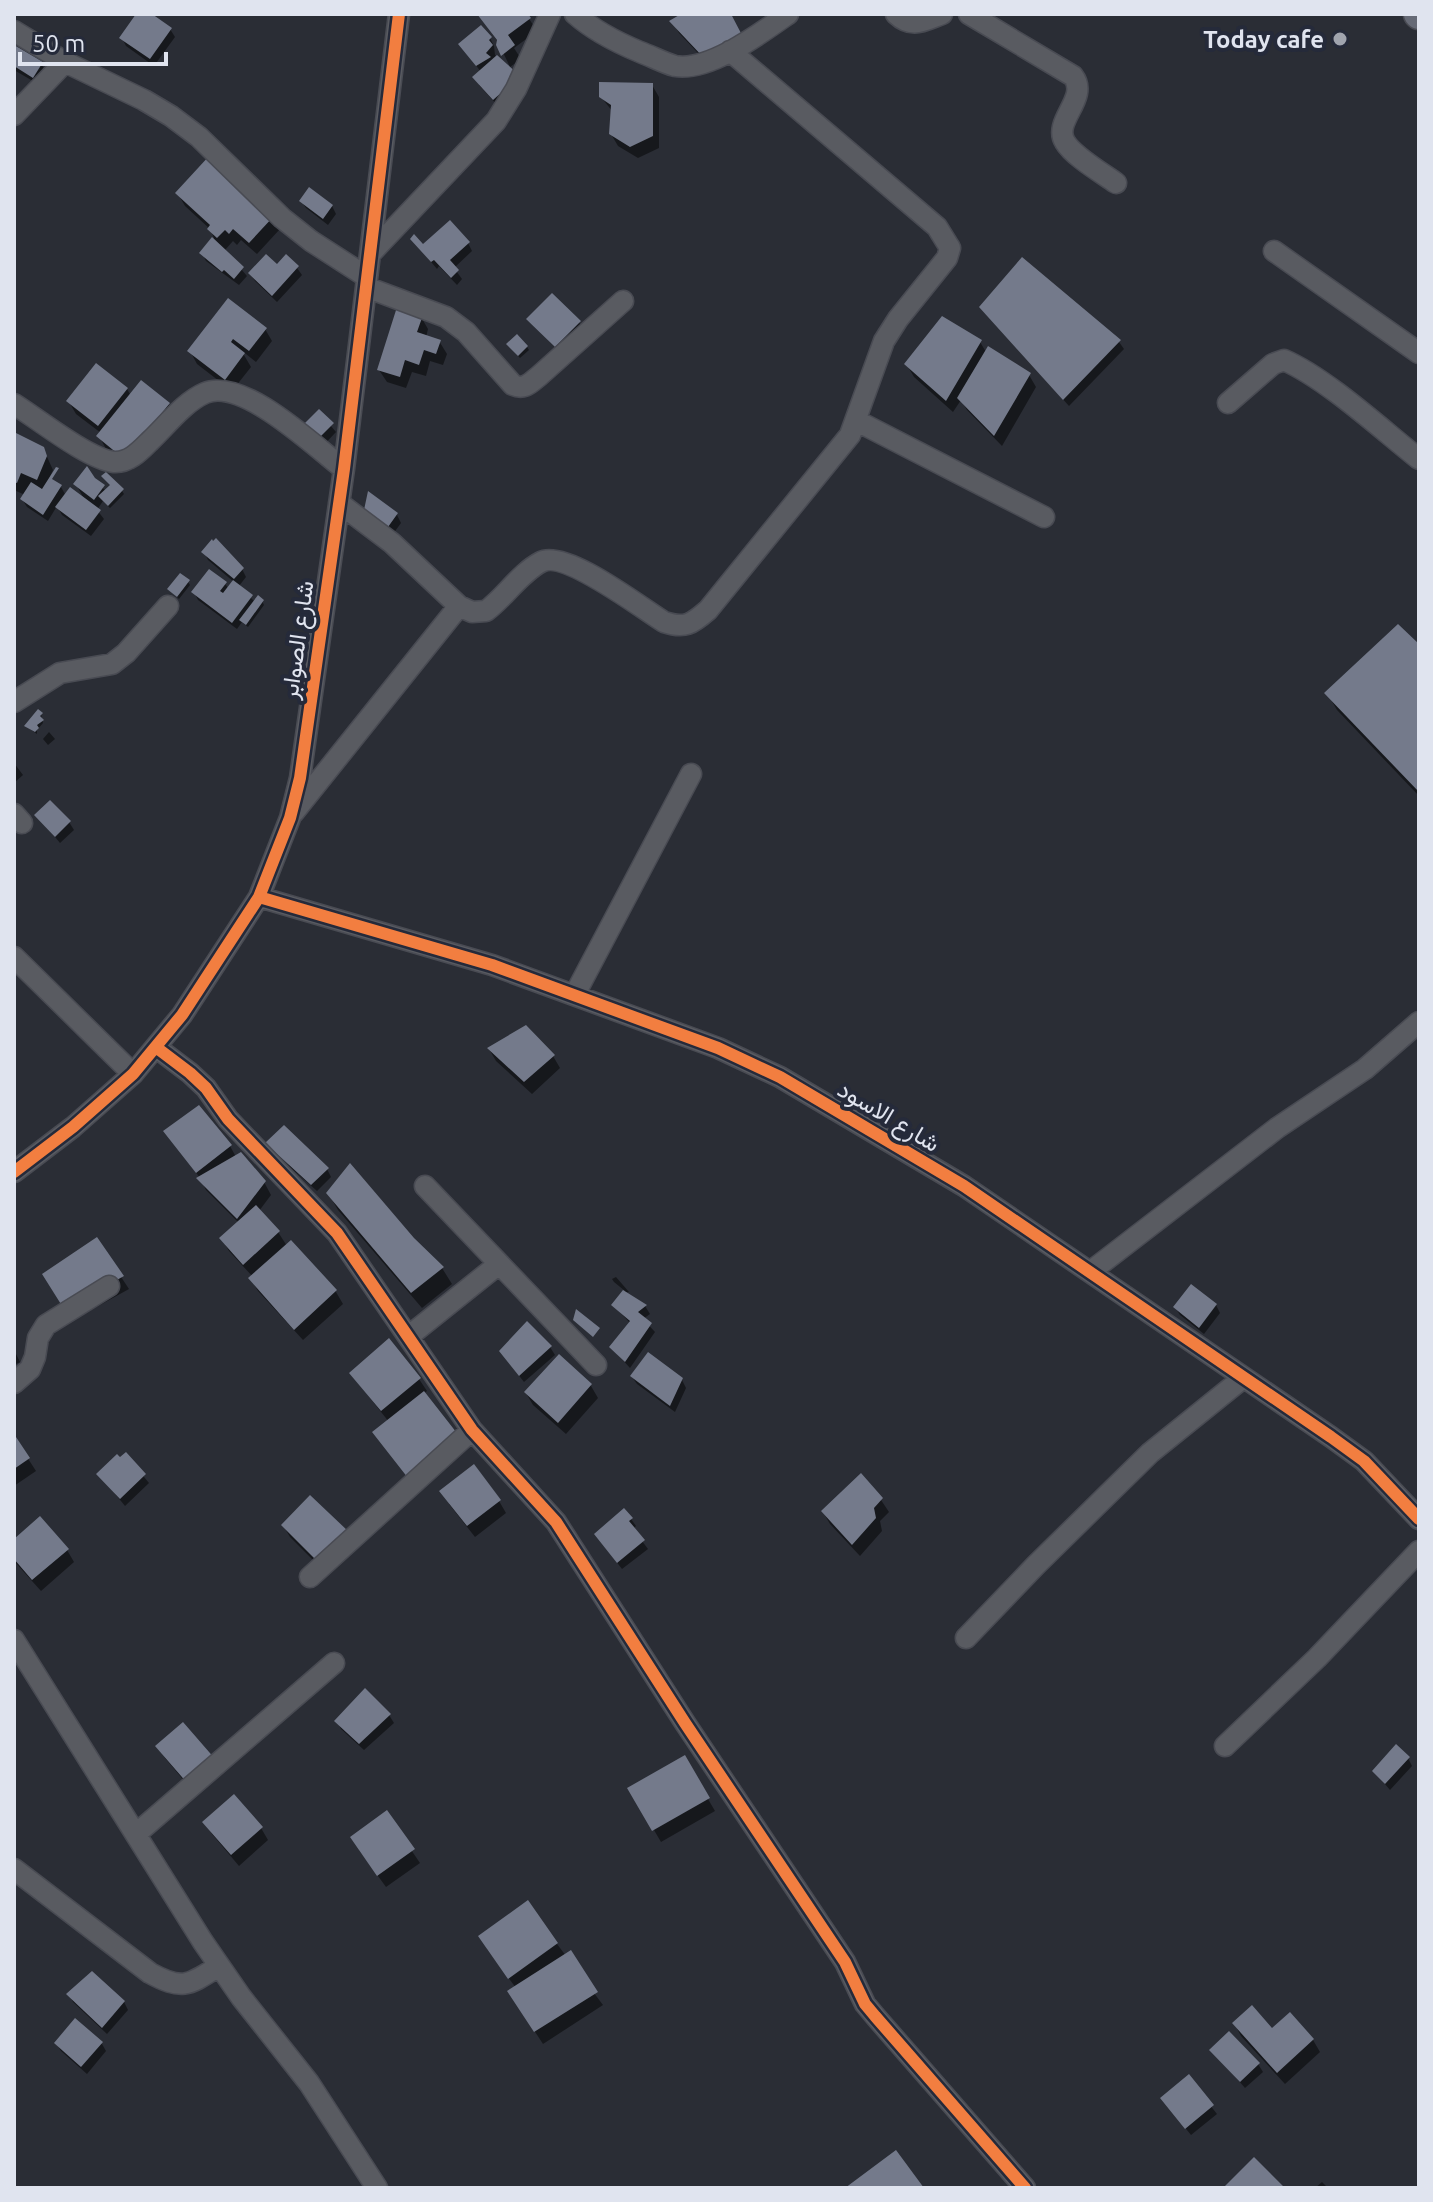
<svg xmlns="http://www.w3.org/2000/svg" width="1433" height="2202" font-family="Ubuntu,Vazirmatn,sans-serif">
<rect width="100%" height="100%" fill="#2a2d35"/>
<path fill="#0007" d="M138,14H148L170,29L175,37L154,66L126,46L122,38Z
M479,14H526L537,31L514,48L521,59L510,67L498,42Z
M685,14H730L713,69L679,33L672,21Z
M490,38L494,46L495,55L518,77L498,106L479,85L481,72L460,44Z
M14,47L41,64L46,71L38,84L14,70Z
M652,85L659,97V148L638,158L618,146L611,134L613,112L601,97Z
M178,194L273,217L280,229L257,254L241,240L237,245L233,241L225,250L247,276L239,285L206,261L202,253L214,238L210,229L185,206Z
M301,201L332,206L336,214L328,225L306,208Z
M412,239L423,247L468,243L472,251L454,268L462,279L457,285L439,266L437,269Z
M1023,260L1119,342L1124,349L1069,406L981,308Z
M277,266L297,268L302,275L277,302L255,281L250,274Z
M421,317L428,329L426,337L439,341L447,354L443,365L430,361L426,376L412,372L406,388L387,382L379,370Z
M529,319L579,322L583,330L560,353Z
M265,329L272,341L256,362L241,350L251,367L232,391L197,364L190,351Z
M980,342L986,352L1029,375L1036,387L1002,446L967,410L961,400L953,412L914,377L907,365Z
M510,347H527L529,350L520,358Z
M127,389L131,396L168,404L175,417L132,470L106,449L99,436L101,433L76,414L69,402Z
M319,412L336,432L320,449Z
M14,434L43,448L53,470L49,479L61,487L66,496L85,501L76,484L93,479L106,491L111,486L106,474L122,491L124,494L110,508L103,501L97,510L104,519L91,536L62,515L57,506L48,521L27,507L22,499L25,495L14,490Z
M397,515L401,523L393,534L371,518Z
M213,541L242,569L246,577L239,586L255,602L262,601L264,605L248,627L242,622L237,629L198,600L194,592L225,584L229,589L234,582L208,560L204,552Z
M188,582L190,585L179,599L169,589Z
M1419,646V796L1337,710L1327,693Z
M41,714L43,723L37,730V734L26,726Z
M49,732L55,739L48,745L43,739Z
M14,763L23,775L14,783Z
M37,815L69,822L74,830L60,843Z
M489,1049L553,1056L560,1068L532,1094L496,1061Z
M165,1131L230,1146L236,1157L264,1182L271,1195L259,1211L278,1232L287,1246L291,1242L336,1292L343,1304L303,1340L258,1291L251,1279L253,1277L229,1251L222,1239L239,1223L206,1190L200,1178Z
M267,1143L327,1169L331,1177L317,1191L272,1151Z
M328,1193L413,1240L442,1268L452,1284L422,1308L338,1210Z
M96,1239L129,1289L73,1320L51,1287Z
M616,1277L629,1292L624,1293L645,1306L650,1314L643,1319L655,1332L630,1368L611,1347L631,1324L613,1305L625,1291L614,1282L612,1279Z
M1216,1305L1220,1313L1204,1334L1180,1315L1175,1307Z
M550,1347L555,1355L524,1382L506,1359Z
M14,1350L20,1362L14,1365Z
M559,1357L591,1386L598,1398L566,1434L533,1405L526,1393Z
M351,1374L419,1379L427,1391L423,1394L465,1450L417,1489L375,1433L389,1422Z
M632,1377L682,1380L686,1388L675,1412L637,1384Z
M14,1437L36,1471L14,1486Z
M126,1455L149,1483L125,1506L99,1474Z
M881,1500L889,1512L880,1521L882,1531L860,1556L830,1524L823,1512Z
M499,1501L506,1513L475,1537L449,1504Z
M631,1519L636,1526L633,1529L648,1549L622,1569L601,1542Z
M283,1525L354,1546L327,1574L290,1537Z
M14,1542L67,1550L74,1562L41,1591L14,1561Z
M389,1715L394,1723L364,1750L341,1729L337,1721Z
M157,1746L214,1761L221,1774L196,1795L165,1758Z
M684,1758L715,1811L661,1842L630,1789Z
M1408,1758L1412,1766L1390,1790L1374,1771Z
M386,1813L420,1863L386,1887L359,1850Z
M205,1822L261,1828L268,1840L239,1866L212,1834Z
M557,1944L603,2005L543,2044L517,2004L516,1988L487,1949Z
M69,1994L124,2002L128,2010L107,2034L73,2002Z
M1234,2023L1313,2040L1320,2052L1285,2084L1241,2036Z
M56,2043L102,2044L106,2051L87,2074L61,2051Z
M1212,2050L1258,2064L1263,2072L1245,2088Z
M1188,2077L1217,2114L1191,2135L1162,2099Z
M1322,2182L1328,2188H1315Z"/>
<path fill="#747a8b" d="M136,14H152L172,28L150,59L119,38Z
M477,14H528L531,18L508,35L515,45L501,56L496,45L497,40Z
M681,14H731L743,37L704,58L669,21Z
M481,25L492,37L489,40L493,45L486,53L491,57L476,66L458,44Z
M14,45L43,62L33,78L14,66Z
M497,55L520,76L493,100L472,77Z
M599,82L653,83V136L630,147L609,134L611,105L599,97Z
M210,155L274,216L249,243L233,229L229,234L225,230L217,238L207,229L210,225L175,193Z
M309,187L333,205L323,219L299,201Z
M450,220L470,242L450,260L459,270L451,278L434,260L431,262L410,239L414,234L423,244Z
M212,237L244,267L234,279L224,270L222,272L199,253Z
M266,254L277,264L286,254L299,266L272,296L248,273Z
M1022,257L1121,340L1063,400L979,307Z
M552,293L581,321L555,347L526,319Z
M228,298L267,328L249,351L233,339L231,342L245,353L225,380L187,351Z
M397,307L423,315L417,332L441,340L436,354L424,350L419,365L405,360L400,377L377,370Z
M942,316L982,340L946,401L904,364Z
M517,334L528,346L518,356L506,344Z
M988,346L1031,373L994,436L957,398Z
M96,363L128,388L98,426L66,401Z
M141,380L170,403L124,459L96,436Z
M319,409L334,423L315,442L300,428Z
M14,432L44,447L47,456L37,480L21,473L17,483L14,482Z
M87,466L95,478L105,485L94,500L73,484Z
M56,467L59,468L52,479L62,485L43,515L20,499L31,482L42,489Z
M106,472L124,489L108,506L98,496L110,485L101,476Z
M70,487L101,510L86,530L55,507Z
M368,491L398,513L388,527L364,510Z
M216,538L244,568L234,579L201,552L212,539L213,541Z
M209,569L227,582L220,591L223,593L233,580L253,595L232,623L191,592Z
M180,573L190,580L177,597L167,589Z
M258,595L264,600L246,625L239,620Z
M1398,624L1419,644V792L1324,693Z
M38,709L43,713L40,716L44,720L37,725L39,728L35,732L24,726Z
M50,800L71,821L55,837L34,815Z
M526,1025L555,1055L524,1082L487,1048Z
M199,1105L232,1145L196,1173L163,1131Z
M284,1125L329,1168L311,1185L265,1143Z
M241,1152L266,1181L237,1219L196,1178Z
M350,1163L414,1238L444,1267L411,1293L326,1193Z
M256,1205L280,1231L243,1265L219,1238Z
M97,1237L124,1276L64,1309L42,1274Z
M291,1240L337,1290L294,1330L248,1278Z
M1191,1284L1217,1304L1199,1328L1173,1307Z
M623,1290L647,1305L638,1312L652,1323L625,1362L609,1347L630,1321L611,1305Z
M576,1309L600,1328L593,1337L573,1320Z
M527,1321L552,1346L519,1376L499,1351Z
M389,1338L421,1378L381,1411L349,1373Z
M648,1352L683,1378L670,1406L630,1376Z
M559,1354L592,1384L558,1423L524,1392Z
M424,1391L460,1437L408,1478L372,1432Z
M14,1434L30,1458L14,1469Z
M126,1452L146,1474L120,1499L96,1474L117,1454L120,1457Z
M474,1464L501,1500L467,1526L439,1491Z
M861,1473L883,1498L874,1508L876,1518L852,1545L821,1511Z
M310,1495L349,1532L319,1563L281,1525Z
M624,1508L633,1518L629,1521L645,1540L617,1563L594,1534Z
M40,1516L69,1549L32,1580L14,1559V1539Z
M365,1688L391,1714L359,1744L334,1721Z
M183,1722L216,1760L188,1784L155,1746Z
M1396,1744L1410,1757L1385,1784L1372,1771Z
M685,1755L710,1798L652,1831L627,1788Z
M234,1794L263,1827L231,1855L202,1822Z
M387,1810L415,1849L377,1876L350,1837Z
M528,1900L558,1943L508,1979L478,1936Z
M571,1950L598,1992L534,2032L507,1991Z
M92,1971L125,2001L102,2028L66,1994Z
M1252,2005L1272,2028L1290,2012L1314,2039L1277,2073L1232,2023Z
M75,2018L103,2042L81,2067L54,2043Z
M1229,2031L1260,2063L1240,2082L1209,2050Z
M1189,2074L1214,2105L1185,2129L1160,2098Z
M896,2150L924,2188H845Z
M1254,2157L1285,2188H1227L1225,2186Z"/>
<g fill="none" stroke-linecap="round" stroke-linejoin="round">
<defs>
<path id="minor" d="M575,14C594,31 616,42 640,52C651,56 664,63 675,66C709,72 761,33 788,14
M896,14C912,29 923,21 942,14
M969,14L1073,76C1090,98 1052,121 1065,142C1073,156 1102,173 1116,183
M14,31L65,62L144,100L171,116L199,137L282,218L311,241L367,277
M14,115L65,62
M1274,251L1419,353
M371,253L496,121L516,89L550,14
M366,287L446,317L466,332L513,385C525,390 530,383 539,376L623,301
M1228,403L1273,364L1284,360C1327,379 1381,429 1419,459
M14,404C38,419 88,459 114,462C129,463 140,451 150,441C166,426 184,402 205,393C243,377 314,446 344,469
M857,421L1044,517
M339,503L392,543L459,606L472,612L486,611C505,597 520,573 541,562C565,549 641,608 664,622C685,629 692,624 708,610L850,435L884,341L898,319L947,258L950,248L937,227L730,51
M14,702L60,673L112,664L126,653L168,606
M294,812L459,606
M14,814L22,823
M259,897L492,965L718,1048L780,1077L964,1186L1331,1437L1364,1461L1419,1519
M14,957L133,1074
M575,994L691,774
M157,1048L190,1073L206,1088L228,1119L337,1233L472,1430L556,1522L685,1723L845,1962L865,2004L875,2016L1025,2188
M14,1172L73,1127L133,1074L182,1015L259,897L290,818L300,778L344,469L399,14
M425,1186L596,1365
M1090,1272L1277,1128L1365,1069L1419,1022
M409,1336L499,1264
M14,1383L30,1369L35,1357L38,1338L46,1325L109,1286
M310,1577L472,1430
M966,1638L1036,1565L1150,1453L1243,1378
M14,1640L203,1942L241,1997L309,2083L377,2188
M1225,1746L1317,1658L1419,1551
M136,1834L334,1663
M14,1869L150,1973C183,1991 189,1985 219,1966"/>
<path id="highway" d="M1418,14L1419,15"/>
</defs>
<use href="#minor" stroke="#494b53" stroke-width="23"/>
<use href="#highway" stroke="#494b53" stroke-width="31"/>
<use href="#minor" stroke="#595b61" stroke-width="20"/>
<use href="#highway" stroke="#666a76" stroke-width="28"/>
<defs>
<path id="cycleway" d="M259,897L492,965L718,1048L780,1077L964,1186L1331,1437L1364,1461L1419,1519
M157,1048L190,1073L206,1088L228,1119L337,1233L472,1430L556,1522L685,1723L845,1962L865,2004L875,2016L1025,2188
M14,1172L73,1127L133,1074L182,1015L259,897L290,818L300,778L344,469L399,14"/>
</defs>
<use href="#cycleway" stroke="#252a3a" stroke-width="17"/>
<use href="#cycleway" stroke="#f27e40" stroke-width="12"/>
</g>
<circle fill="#a0a4ae" stroke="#252a3a" stroke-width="3" cx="1340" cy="39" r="8"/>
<g text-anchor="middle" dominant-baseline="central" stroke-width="8" stroke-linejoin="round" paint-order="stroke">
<g font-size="24" font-weight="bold" fill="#e0e4ef" stroke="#252a3a" text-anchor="end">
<text x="1324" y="39">Today cafe</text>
</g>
<g font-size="24" fill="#e0e4ef" stroke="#252a3a">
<text transform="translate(297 640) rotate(-82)">شارع الصوابر</text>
<text transform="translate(889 1116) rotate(31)">شارع الاسود</text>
</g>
</g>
<rect width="1433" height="2202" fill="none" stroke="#e0e4ef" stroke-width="32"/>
<path d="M20 52v12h146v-12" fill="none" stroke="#e0e4ef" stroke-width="4"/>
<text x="32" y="52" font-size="24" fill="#e0e4ef" stroke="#252a3a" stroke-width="6" paint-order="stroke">50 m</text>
</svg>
